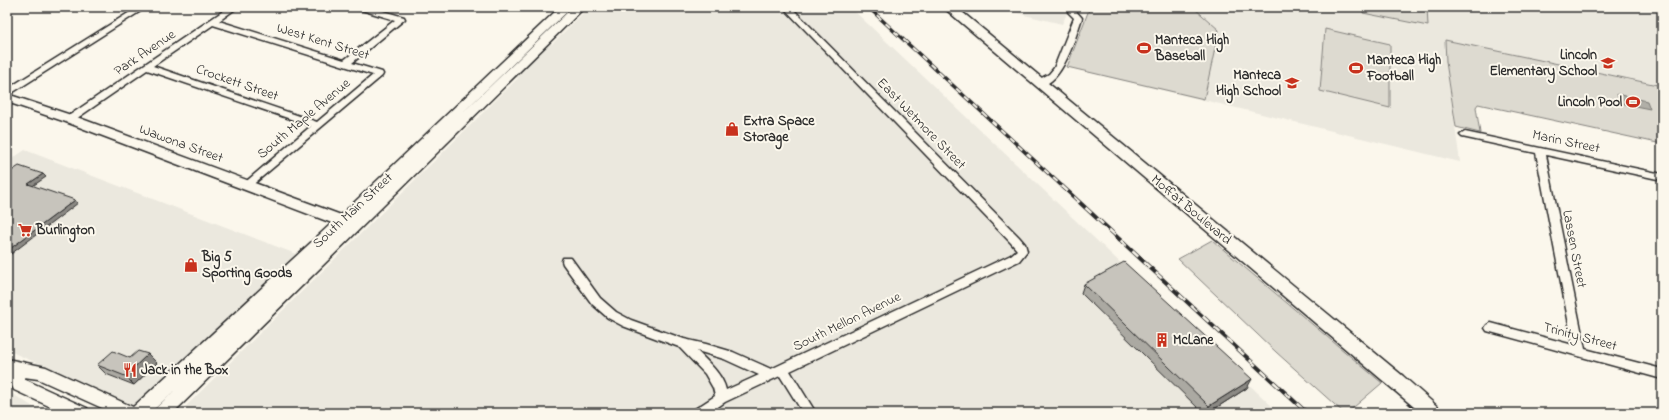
<svg xmlns="http://www.w3.org/2000/svg" width="1669" height="420" font-family="'Indie Flower',sans-serif">
<rect width="100%" height="100%" fill="#fbf7ec"/>
<filter id="ink" filterUnits="userSpaceOnUse"><feTurbulence type="fractalNoise" baseFrequency=".025" numOctaves="2"/><feDisplacementMap in="SourceGraphic" scale="8" xChannelSelector="R" yChannelSelector="G"/><feConvolveMatrix kernelMatrix="1 2 1 2 8 2 1 2 1" color-interpolation-filters="sRGB"/></filter>
<g filter="url(#ink)">
<path fill="#ebe8de" d="M589,7H850L1279,413H179L518,78L514,77L549,43L552,44Z
M996,7H1070L1062,24L1008,11L1009,10Z
M1090,7H1661L1662,86L1445,40L1446,62L1460,162L1067,67Z
M25,150L296,254L135,406L7,350V162Z
M7,391L11,393L43,413H7Z"/>
<path fill="#dddad0" stroke="#84827e" d="M1090,7H1186L1194,8L1219,30L1204,99L1067,67Z
M1364,7H1427L1428,26L1363,13Z
M1325,29L1390,44V108L1320,91Z
M1445,40L1662,86V144L1478,104L1476,107L1480,133L1456,127L1446,62Z
M1212,240L1382,383L1347,413H1344L1276,352L1178,259Z"/>
<path fill="#b1afa7" stroke="#7b7a75" d="M1617,94L1647,101L1650,109L1620,103Z"/>
<g fill="none" stroke-linecap="round" stroke-linejoin="round">
<defs>
<path id="street" d="M138,7H147L7,96V89Z
M229,7H238L219,21L344,60L395,20L358,9L357,7H369L404,17L405,19L352,63L382,72L383,74L382,76L250,187H244L242,185L311,126L147,70L73,121H67L65,119L67,117ZM213,25L373,75L317,122L153,66Z
M783,7H791L1019,237L1025,244L1027,251L1019,261L790,371L816,413H803L780,376L725,402L709,413H693L695,409L715,396L713,388L705,374L679,347L623,326L608,318L592,304L563,264L562,261L563,258H571L600,298L616,312L631,320L684,339L706,344L733,352L771,369L1011,255L1017,250L1011,243ZM697,351L724,359L759,375L726,390C723,375 708,362 697,351Z
M1069,10H1075L1082,18C1076,35 1061,91 1036,85L1035,83L1036,81L1049,74L1054,68L1074,18L1068,12Z
M1465,132L1662,174V180L1546,155L1585,349L1662,369V379L1487,331L1485,328L1487,325L1491,323L1573,345L1536,153L1462,137L1460,135Z"/>
<path id="secondary" d="M560,7H572L457,118L573,7H585L173,413H154L156,408L175,390L150,413H113L38,379L24,377L26,380L87,408L89,413H64L14,390L7,375V359L46,367L133,407L332,223L66,122L7,102V94L74,116L341,215Z
M943,7H956L1403,376L1439,408L1441,413H1421Z"/>
</defs>
<use href="#street" stroke="#2b2b2b" stroke-width="3"/>
<use href="#secondary" stroke="#2b2b2b" stroke-width="3"/>
<use href="#street" fill="#fbf7ec" fill-rule="evenodd"/>
<use href="#secondary" fill="#fbf7ec" fill-rule="evenodd"/>
<defs>
<path id="rail-far1" d="M868,7L1063,187"/>
<path id="rail" d="M1062,186L1307,413"/>
</defs>
<use href="#rail-far1" stroke="#2b2b2b" stroke-width="3.5"/>
<use href="#rail" stroke="#2b2b2b" stroke-width="4"/>
<use href="#rail-far1" stroke="#fbf7ec" stroke-width="2" stroke-dasharray="6" stroke-linecap="butt"/>
<use href="#rail" stroke="#fbf7ec" stroke-width="2.5" stroke-dasharray="8" stroke-linecap="butt"/>
</g>
<path fill="#aba9a2" stroke="#2b2b2b" d="M1084,284L1247,388L1208,413H1203L1081,293Z
M130,358L157,363L134,385L106,374L97,365Z"/>
<path fill="#8b8984" stroke="#2b2b2b" d="M43,174L46,177L31,187L28,184Z
M75,200L78,203L7,257V251Z
M148,354L157,363L134,385L125,376Z
M1252,379L1247,388L1208,413H1206L1209,406Z"/>
<path fill="#c7c4bc" stroke="#2b2b2b" d="M19,166L43,174L28,184L75,200L7,251V174Z
M1124,262L1252,379L1209,406L1084,284Z
M113,351L130,358L138,351L148,354L125,376L97,365Z"/>
</g>
<defs>
<symbol id="stadium-bare" viewBox="-9 -9 18 18"><path d="M0-5a6.5 5 0 1 0 0 10a6.5 5 0 1 0 0-10ZM-3.5-1.8h7v3.6h-7Z" fill="#c8321e" stroke="#fbf7ec" stroke-width="2.5" paint-order="stroke"/></symbol>
<symbol id="school-bare" viewBox="-9 -9 18 18"><path d="M0-5L7-2L0 1L-7-2ZM-4 1L0 2.5L4 1V4Q0 6-4 4Z" fill="#c8321e" stroke="#fbf7ec" stroke-width="2.5" paint-order="stroke"/></symbol>
<symbol id="shop-bare" viewBox="-9 -9 18 18"><path d="M-5-2.5h2.3a2.7 3.5 0 0 1 5.4 0H5L5.5 6h-11ZM-1.5-2.5h3a1.5 2.3 0 0 0-3 0Z" fill="#c8321e" stroke="#fbf7ec" stroke-width="2.5" paint-order="stroke"/></symbol>
<symbol id="supermarket-bare" viewBox="-9 -9 18 18"><path d="M-6-5.5h2.5l.6 2H6L4.5 2H-2.5L-4.4-4H-6ZM-1.5 3.2a1.3 1.3 0 1 0 .1 0ZM3 3.2a1.3 1.3 0 1 0 .1 0Z" fill="#c8321e" stroke="#fbf7ec" stroke-width="2.5" paint-order="stroke"/></symbol>
<symbol id="building-bare" viewBox="-9 -9 18 18"><path d="M-4-6H4V6H1V3H-1V6H-4ZM-2.5-4.3h1.7v1.8h-1.7ZM.8-4.3h1.7v1.8H.8ZM-2.5-1h1.7V.8h-1.7ZM.8-1h1.7V.8H.8Z" fill="#c8321e" stroke="#fbf7ec" stroke-width="2.5" paint-order="stroke"/></symbol>
<symbol id="restaurant-bare" viewBox="-9 -9 18 18"><path d="M-5-6h1v4h1v-4h1v4h1v-4h1v5L-1.5 .5V6h-2V.5L-5-1ZM5-6V6H3V1.5H1.5Q1.5-4 5-6Z" fill="#c8321e" stroke="#fbf7ec" stroke-width="2.5" paint-order="stroke"/></symbol>
</defs>
<g fill-rule="evenodd">
<use href="#stadium-bare" x="1134" y="38" width="20" height="20"/>
<use href="#school-bare" x="1598" y="53" width="20" height="20"/>
<use href="#stadium-bare" x="1346" y="58" width="20" height="20"/>
<use href="#school-bare" x="1282" y="73" width="20" height="20"/>
<use href="#stadium-bare" x="1623" y="92" width="20" height="20"/>
<use href="#shop-bare" x="722" y="119" width="20" height="20"/>
<use href="#supermarket-bare" x="15" y="220" width="20" height="20"/>
<use href="#shop-bare" x="181" y="255" width="20" height="20"/>
<use href="#building-bare" x="1152" y="330" width="20" height="20"/>
<use href="#restaurant-bare" x="120" y="360" width="20" height="20"/>
</g>
<g text-anchor="middle" dominant-baseline="central" stroke-width="4" stroke-linejoin="round" paint-order="stroke">
<g font-size="14" font-weight="bold" fill="#2b2b2b" stroke="#fbf7ec" text-anchor="start">
<text x="1155" y="40">Manteca High<tspan x="1155" dy="16">Baseball</tspan></text>
<text x="1597" y="55" text-anchor="end">Lincoln<tspan x="1597" dy="16">Elementary School</tspan></text>
<text x="1367" y="60">Manteca High<tspan x="1367" dy="16">Football</tspan></text>
<text x="1281" y="75" text-anchor="end">Manteca<tspan x="1281" dy="16">High School</tspan></text>
<text x="1622" y="102" text-anchor="end">Lincoln Pool</text>
<text x="743" y="121">Extra Space<tspan x="743" dy="16">Storage</tspan></text>
<text x="36" y="230">Burlington</text>
<text x="202" y="257">Big 5<tspan x="202" dy="16">Sporting Goods</tspan></text>
<text x="1173" y="340">McLane</text>
<text x="141" y="370">Jack in the Box</text>
</g>
<g font-size="14" fill="#2b2b2b" stroke="#fbf7ec">
<text transform="translate(323 42) rotate(17)">West Kent Street</text>
<text transform="translate(145 53) rotate(-34)">Park Avenue</text>
<text transform="translate(237 83) rotate(19)">Crockett Street</text>
<text transform="translate(304 119) rotate(-40)">South Maple Avenue</text>
<text transform="translate(921 124) rotate(46)">East Wetmore Street</text>
<text transform="translate(1566 142) rotate(12)">Marin Street</text>
<text transform="translate(181 144) rotate(20)">Wawona Street</text>
<text transform="translate(1191 210) rotate(40)">Moffat Boulevard</text>
<text transform="translate(353 211) rotate(-43)">South Main Street</text>
<text transform="translate(1574 249) rotate(79)">Lassen Street</text>
<text transform="translate(847 322) rotate(-26)">South Mellon Avenue</text>
<text transform="translate(1580 337) rotate(15)">Trinity Street</text>
</g>
</g>
<rect width="1669" height="420" fill="none" stroke="#fbf7ec" stroke-width="24"/>
<rect x="12" y="12" width="1645" height="396" fill="none" stroke="#2b2b2b" stroke-width="1.5" filter="url(#ink)"/>
</svg>
